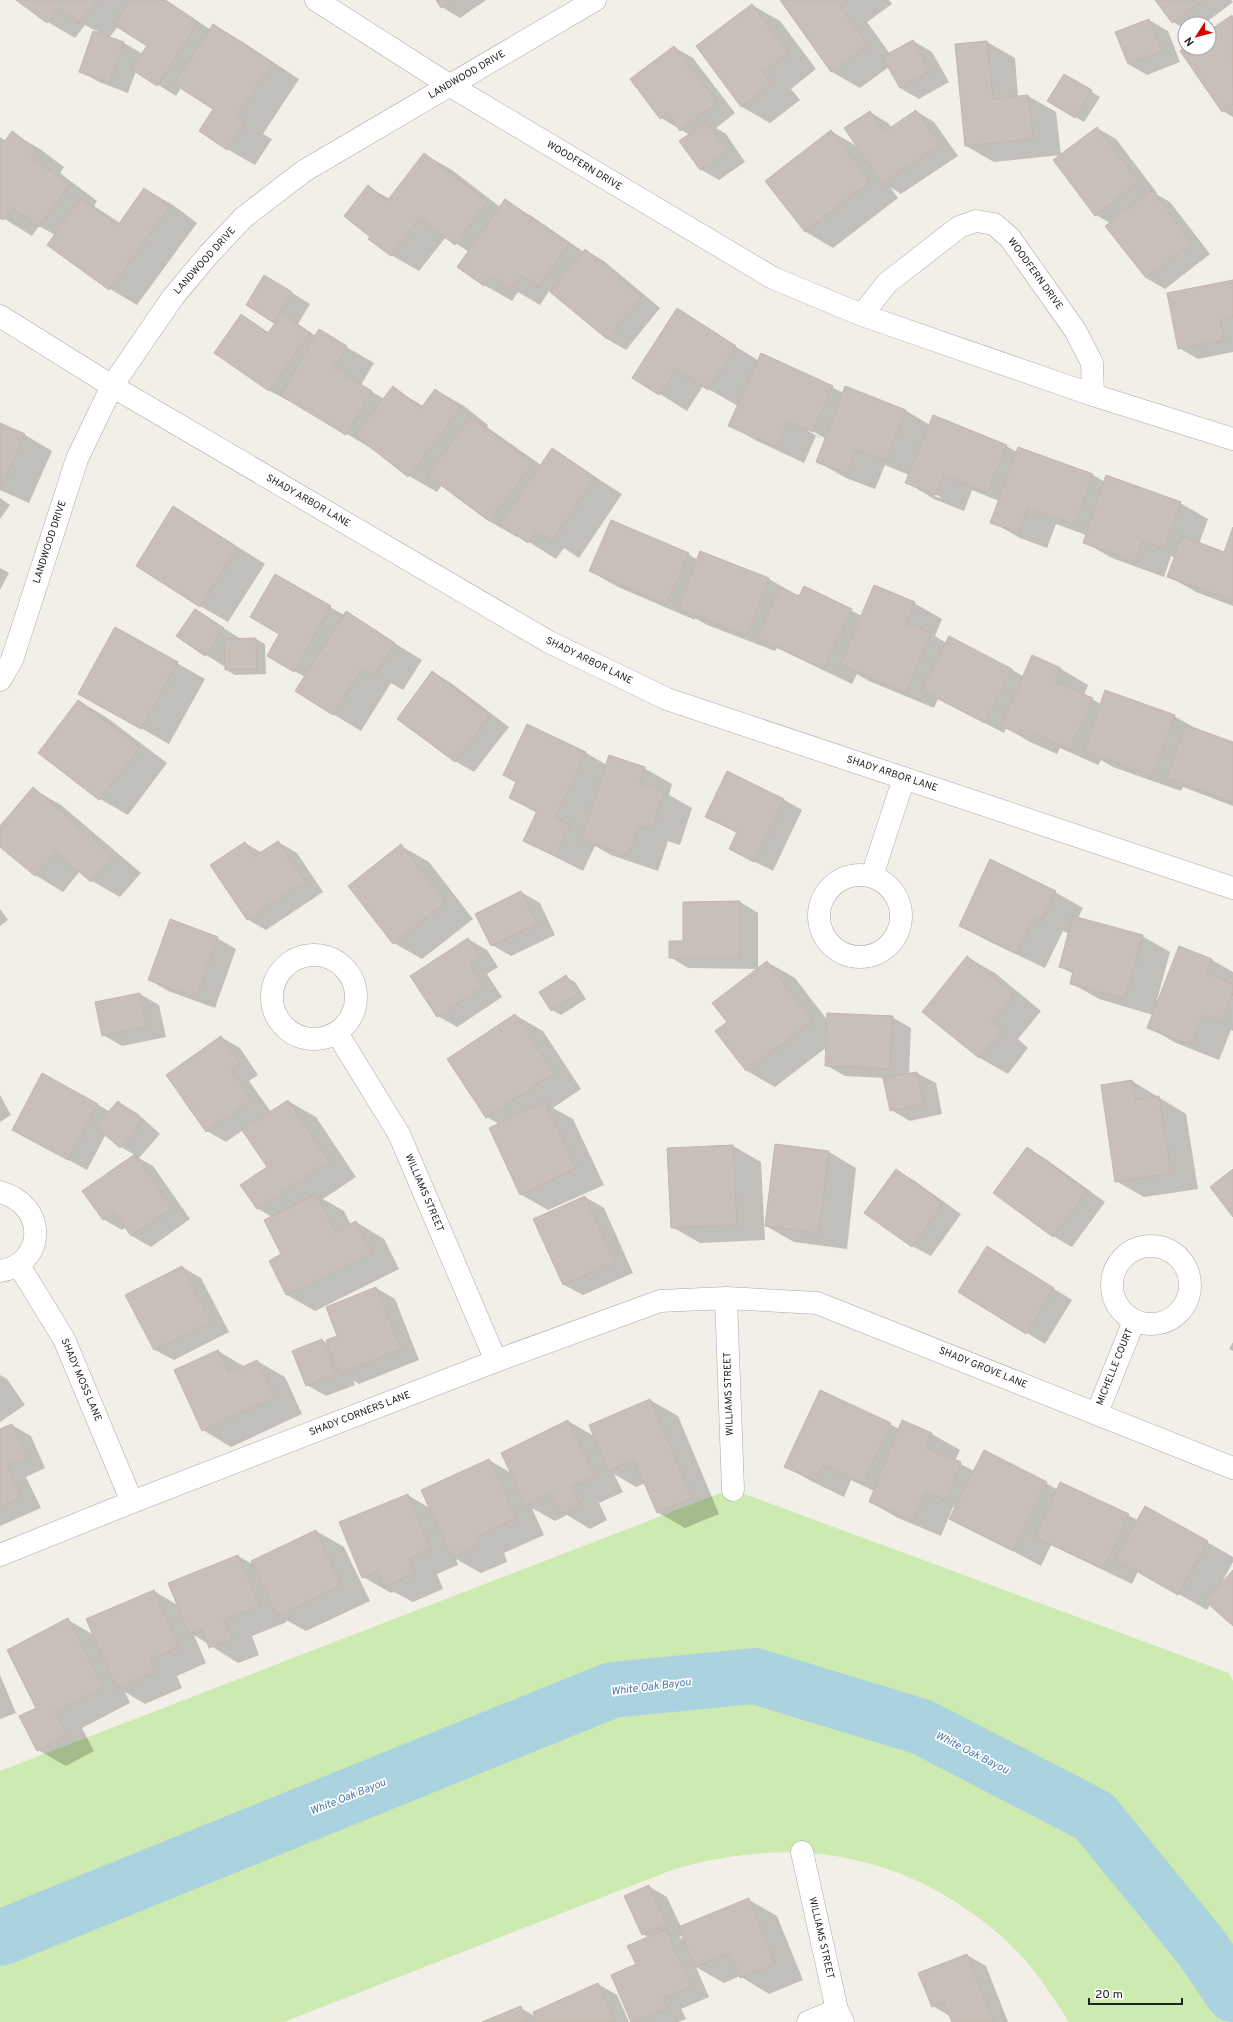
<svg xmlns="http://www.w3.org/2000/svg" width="1233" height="2022" font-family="Overpass,sans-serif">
<rect width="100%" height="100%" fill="#f2efe9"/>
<path fill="#cdebb0" d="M731,1489L1229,1673L1233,1681V2022H1069C1057,2003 1045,1985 1031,1967C1013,1945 990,1925 966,1909C876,1847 775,1839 672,1870L284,2022H0V1771Z"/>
<path fill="#0003" fill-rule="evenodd" d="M18,0H166L211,30L214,25L241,41L299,79L263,134L272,139L255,165L227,149L214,109L181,88L176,96L136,71L128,93L99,82L80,71L98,32L85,25L75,38L48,22ZM118,26L148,45L143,54L124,43L109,38Z
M437,0H486L460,18L442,7Z
M781,0H889L892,4L867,22L890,54L913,41L932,52L949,82L919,99L900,88L889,67L860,88L832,72Z
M1156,0H1231L1233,2L1204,24H1185V29L1173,22Z
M752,5L780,21L816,69L791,89L800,100L770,123L742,107L697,47Z
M1233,16V117L1223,111L1209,48V32Z
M1149,20L1168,31L1180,62L1147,75L1128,64Z
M987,42L1015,58L1018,97L1028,96L1056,112L1061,155L994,162L966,146Z
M674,47L693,58L735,113L716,128L726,134L745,162L719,180L700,169L690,135L661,118Z
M1065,75L1100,97L1084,122L1049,101Z
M916,111L934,122L958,156L901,194L890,187L898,198L833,248L806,232L831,131L858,147L870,112L888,123L892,128Z
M1097,128L1116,139L1157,193L1156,194L1170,202L1210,254L1165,289L1146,278L1110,223L1096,215Z
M12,133L40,149L64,167L60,173L97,201L94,206L120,223L145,189L173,205L197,223L137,305L110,289L48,245L55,235L39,226L32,236L0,216V137L6,141Z
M424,154L452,170L500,207L505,201L533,217L584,252L585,250L604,261L660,308L626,350L607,339L549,291L540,305L518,292L512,301L484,285L469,252L446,237L419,271L391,255L372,236L368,187L390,199Z
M1233,281V352L1198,359L1179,348Z
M283,287L310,304L298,324L316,336L319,331L374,363L361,385L384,399L393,388L423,406L436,390L464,406L488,425L487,427L541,465L552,449L622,494L579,558L564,548L556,559L518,535L517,537L489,521L442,485L437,492L409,476L374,450L290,400L289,401L270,391L216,353L241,316L269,333L277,323L247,305Z
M677,310L759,361L761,354L844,393L905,410L930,425L1006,446L1017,452L1018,448L1093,475L1105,482L1180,503L1208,519L1199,544L1225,553L1233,530V606L1196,592L1168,576L1175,558L1171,556L1164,577L1112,558L1084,542L1086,535L1056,524L1047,548L1020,538L992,522L999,501L972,490L964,511L934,499L906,482L909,475L885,465L875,489L846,478L818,462L826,439L809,429L808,431L821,438L816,436L804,463L757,441L729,425L738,406L703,386L687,411L633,377ZM934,494L941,497L940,498L934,496Z
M0,424L25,435L52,451L29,503L0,490Z
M0,498L10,505L0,519Z
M174,507L265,564L228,622L200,606Z
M701,553L769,579L800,597L804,587L862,616L914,603L942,619L935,636L946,643L1011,669L1024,677L1061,669L1088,685L1084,695L1101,704L1174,716L1202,732L1233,743V806L1183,787L1181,791L1113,767L1101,760L1098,765L1060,748L1057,754L1030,742L1006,728L1004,733L938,699L934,708L869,681L857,674L852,684L777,648L775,651L707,625L695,618V620L618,587L590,571L688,554L698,560Z
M0,568L9,573L0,590Z
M275,576L344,615L346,613L422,660L403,690L391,683L361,731L333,714L305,677L268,656L281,634Z
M195,610L241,639H256L265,644L266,674L235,675L226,670V663L224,666L206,655Z
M115,628L205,679L169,744L79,693Z
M433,672L451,683L509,727L474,772L455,761Z
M79,701L106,717L167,763L128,815L100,799L39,753Z
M527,725L586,753L607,765L644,768L672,784L669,795L692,808L680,845L668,841L658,871L611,855L595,846L583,871L524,841L537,813L510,798L517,782Z
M33,789L61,805L141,873L120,897L92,881L80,871L63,892L35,875L0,846V828Z
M783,799L802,810L773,871L730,849L737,833L706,816Z
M278,842L297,853L323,892L266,930L247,919L245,843L262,853Z
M401,846L429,862L473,919L422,959L394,943Z
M521,892L540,903L555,935L511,956L492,945Z
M1055,892L1083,908L1078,918L1142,936L1170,952L1157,1000L1158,1001L1179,947L1212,960L1233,972V1031L1231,1030L1219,1060L1176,1043L1148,1027L1153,1015L1099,999L1071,983L1074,974L1060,967L1069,934L1063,931L1045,968L988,941L960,925Z
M740,902L758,913V969L688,968L670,957L684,942Z
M0,909L8,920L0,926Z
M217,938L236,949L215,1008L168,991L150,980Z
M468,939L487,950L498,967L487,974L502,997L457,1027L438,1016Z
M967,957L995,973L1041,1011L1018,1039L1028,1048L1008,1074L980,1058L923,1012Z
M767,962L795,978L828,1021L892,1017L911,1028L909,1074L917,1073L936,1083L942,1114L910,1121L891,1110L884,1078L845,1076L826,1065L827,1047L775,1087L747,1071L717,1031L728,1023Z
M566,977L575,982L586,999L561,1015L552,1010Z
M140,994L159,1005L166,1037L122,1046L103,1035Z
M515,1015L543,1031L581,1089L553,1108L573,1119L604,1185L548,1210L520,1194L499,1124L487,1117Z
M221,1037L240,1048L258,1075L249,1081L271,1112L288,1101L316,1117L356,1177L323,1199L344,1211L351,1225L356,1222L384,1239L399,1269L315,1311L287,1295L270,1261L283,1255L272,1217L257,1208L268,1167L243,1130L226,1142L207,1131Z
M1132,1081L1186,1114L1198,1189L1144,1197L1116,1181Z
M0,1095L11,1115L0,1122Z
M118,1102L137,1113L160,1134L139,1158L153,1166L190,1219L151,1247L132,1236L126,1227L122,1230L103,1219L135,1155L121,1147L106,1134L87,1170L32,1140L97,1104L110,1112Z
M733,1146L761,1162L765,1240L700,1243L672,1227Z
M1027,1148L1046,1159L1105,1202L1072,1247L1053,1236Z
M829,1152L856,1168L847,1249L794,1242L766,1226Z
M896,1170L915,1181L961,1214L931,1256L912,1246Z
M585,1197L604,1208L633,1273L583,1295L564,1285L535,1219Z
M1006,1259L1072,1300L1045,1344L960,1292Z
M182,1267L201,1278L229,1332L174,1360L155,1350L127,1295Z
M376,1288L395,1299L419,1360L359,1384L353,1380L355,1385L326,1396L307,1385L322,1340L328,1344L338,1337Z
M1233,1342V1351L1229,1349Z
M218,1351L245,1367L257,1361L285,1377L302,1414L231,1447L203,1430Z
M0,1375L7,1379L25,1405L0,1422Z
M650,1400L678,1416L719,1514L685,1528L657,1512L645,1483L636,1487L614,1474L623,1492L599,1503L607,1520L590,1529L567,1515L555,1521L532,1508L544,1535L504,1553L507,1562L481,1573L456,1559L458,1565L437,1574L443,1589L413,1602L394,1592L391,1593L363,1577L408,1495L431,1509L489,1460L511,1473L568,1421L594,1436Z
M890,1424L899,1429L932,1434L960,1450L955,1461L974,1471L1046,1483L1058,1490L1061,1483L1138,1520L1207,1542L1233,1557V1562L1221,1584L1233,1572V1624L1210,1604L1207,1610L1138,1571L1132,1584L1051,1545L1041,1566L951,1518L956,1508L953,1507L941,1536L898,1518L870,1502L874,1491L851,1480L844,1497L813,1482L785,1466Z
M12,1425L31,1436L45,1468L26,1477L41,1508L0,1526V1430Z
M316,1531L344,1547L370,1601L306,1631L286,1620L287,1622L252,1636L259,1655L238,1663L194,1635L206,1663L177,1676L182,1688L145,1704L125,1692L130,1703L82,1728L94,1751L66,1766L38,1750L37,1708L68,1620L94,1635L154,1591L179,1606L238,1556L254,1565Z
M0,1675L16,1713L0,1719Z
M648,1886L667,1897L681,1927L749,1900L777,1916L803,1980L769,1994L740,1976L724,1983L696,1967L709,1997L681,2009L686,2019L678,2022H632L637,1965L648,1937L643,1934ZM683,1935L685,1941L679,1937Z
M967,1955L986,1966L1008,2022H953L951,2017L933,2006Z
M598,1984L617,1995L629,2022H485L521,2008L536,2017Z"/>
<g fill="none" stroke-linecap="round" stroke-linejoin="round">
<path stroke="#aad3df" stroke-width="56" d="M0,1938L612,1690L755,1676L922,1727L1094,1816L1201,1947L1233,1994"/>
</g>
<path fill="#c7bfb8" stroke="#c4b6ab" d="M16,0H97L80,23L59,8L47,23Z
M131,0H165L198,22L157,86L131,69L147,46L114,25Z
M436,0H452L441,8Z
M780,0H848L840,6L868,46L831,72Z
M1155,0H1203L1172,23Z
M752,4L789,53L763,73L772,84L741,107L696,46Z
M1232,15L1233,104L1222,112L1180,51L1185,47L1209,48V31Z
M1149,19L1162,51L1128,64L1115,32Z
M213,24L272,62L236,117L245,122L227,150L199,131L213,109L174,84Z
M93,31L124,42L109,83L79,72Z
M913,40L930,71L900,88L882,57Z
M987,41L993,99L1028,95L1033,139L965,146L955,44Z
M674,46L717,102L680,131L667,113L660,119L630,79Z
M1064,74L1092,90L1075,118L1047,101Z
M916,110L940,145L882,184L844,128L870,111L884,132Z
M707,122L727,151L700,170L679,141Z
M1097,127L1139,182L1095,216L1053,160Z
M831,130L870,181L805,232L765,181Z
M12,131L37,150L32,157L70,185L39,227L13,208L3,220L0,218V148Z
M424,153L488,202L455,245L420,218L391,256L368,239L370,237L344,216L368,185L387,201Z
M144,188L170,206L109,290L47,245L81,198L118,225Z
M1152,190L1192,243L1146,278L1105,226Z
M505,199L569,244L539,287L522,275L511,290L491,275L484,286L457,267Z
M585,249L642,297L607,339L550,292Z
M264,275L292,292L274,323L246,305Z
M1233,280V317L1220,320L1224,340L1178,349L1167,293Z
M677,308L736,346L708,390L676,369L659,395L632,378Z
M282,313L310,333L269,391L214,353L241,314L268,333Z
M319,329L347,346L334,368L372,391L346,435L280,395Z
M761,353L833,386L813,432L788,421L776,447L728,426Z
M393,386L421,408L435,389L461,408L408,477L355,435Z
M845,386L906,410L886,461L857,450L847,474L816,462Z
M933,415L1007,445L987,493L944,475L936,495L905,483Z
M471,417L533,463L489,521L427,475Z
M0,423L25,434L1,488H0Z
M1018,447L1093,474L1075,525L1028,508L1019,533L990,523Z
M552,448L595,477L551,542L536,532L528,543L500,524Z
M1106,475L1181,502L1164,549L1143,541L1136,562L1083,543Z
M173,506L237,547L200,607L136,566Z
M611,520L689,553L666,605L589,571Z
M1233,527V601L1167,577L1182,536L1224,552Z
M700,551L769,578L747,636L678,609Z
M275,574L331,606L294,672L267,656L279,634L250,617Z
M874,585L915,602L906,623L931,633L906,693L840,665Z
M804,586L852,609L824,669L757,637L780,587L799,596Z
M195,609L224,628L205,656L176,636Z
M346,611L395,643L375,675L363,667L333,715L295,691Z
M115,627L178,662L141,729L78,694Z
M949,636L1012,669L985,723L921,690Z
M256,638L257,669L225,670L224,639Z
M1032,655L1061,668L1055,682L1093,698L1070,750L1032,733L1029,738L1001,726Z
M432,671L490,715L455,762L397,719Z
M1105,690L1175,715L1153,776L1084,751Z
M78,700L140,747L99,800L38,753Z
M527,724L586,752L555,818L570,825L555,856L523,841L537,811L509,798L516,782L503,775Z
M1186,725L1233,742V802L1166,778Z
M609,755L645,767L640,783L664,791L652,829L639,826L629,856L581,839Z
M727,771L784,799L754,862L729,849L737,832L705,817Z
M33,787L113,856L91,882L56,852L35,876L0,847V826Z
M278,841L305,881L247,920L210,865L245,842L255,856Z
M401,844L446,902L393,944L348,886Z
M990,859L1056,891L1042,920L1035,916L1017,953L959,926Z
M521,891L537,924L491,946L475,914Z
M740,901V958H669V941H683V902Z
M1073,916L1143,935L1125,999L1070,984L1073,971L1059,967Z
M170,919L218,937L196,998L148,980Z
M468,938L480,956L469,963L484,986L437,1017L410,976Z
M1179,946L1212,959L1207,973L1233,984V993L1222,1022L1203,1015L1191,1045L1147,1028Z
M967,956L1014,994L991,1022L1001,1031L979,1058L922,1012Z
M767,961L813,1021L746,1071L715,1031L727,1022L712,1003Z
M566,975L578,994L551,1011L539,992Z
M140,993L147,1027L102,1036L95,1002Z
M827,1013L893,1016L890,1069L825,1066Z
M515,1014L554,1073L486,1118L447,1059Z
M221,1036L240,1064L231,1070L252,1100L206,1132L166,1075Z
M917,1072L924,1104L890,1111L883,1078Z
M42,1073L98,1104L68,1160L12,1130Z
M1132,1080L1135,1100L1159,1096L1171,1173L1115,1182L1101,1085Z
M288,1100L329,1161L257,1209L240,1185L267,1167L242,1130Z
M118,1101L142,1122L120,1148L95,1126Z
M545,1102L576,1168L520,1195L489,1128Z
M775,1144L829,1151L819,1233L765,1226Z
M733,1145L737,1225L671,1228L667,1148Z
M1027,1147L1087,1191L1053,1237L993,1193Z
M135,1154L172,1208L131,1236L114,1212L103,1220L82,1191Z
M896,1169L943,1203L912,1247L864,1213Z
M1233,1169V1217L1210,1187Z
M316,1194L335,1232L356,1221L372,1253L286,1295L269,1261L281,1254L264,1220Z
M585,1196L615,1262L563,1285L533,1219Z
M987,1246L1054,1288L1026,1334L958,1292Z
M182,1266L211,1321L154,1350L125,1295Z
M376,1287L401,1349L339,1374L326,1340L337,1336L326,1307Z
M322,1339L336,1374L306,1386L292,1351Z
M218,1350L229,1373L257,1360L275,1397L202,1431L174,1370Z
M820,1390L891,1423L863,1484L823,1465L816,1481L784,1467Z
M650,1399L692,1498L657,1513L634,1460L608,1471L589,1425Z
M568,1420L596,1476L572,1487L580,1504L561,1514L552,1493L526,1506L501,1453Z
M902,1420L932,1433L926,1448L961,1462L946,1500L925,1492L913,1521L869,1502Z
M12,1424L27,1457L8,1466L22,1497L0,1507V1429Z
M984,1450L1047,1482L1013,1551L949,1519Z
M489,1459L517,1518L476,1537L479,1545L452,1558L421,1490Z
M1060,1482L1129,1514L1104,1569L1035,1537Z
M408,1494L431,1549L409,1558L415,1573L384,1587L378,1571L362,1578L339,1522Z
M1145,1506L1208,1541L1178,1595L1115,1559Z
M316,1530L342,1585L277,1616L251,1561Z
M238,1555L260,1606L224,1620L232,1639L209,1648L202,1629L189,1634L168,1583Z
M1233,1570V1626L1205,1601Z
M154,1590L179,1647L150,1660L155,1672L116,1688L86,1619Z
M68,1618L103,1687L55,1711L67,1735L37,1751L19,1716L36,1708L7,1650Z
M649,1885L667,1924L642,1935L624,1896Z
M749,1898L775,1964L740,1978L730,1953L695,1967L678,1927Z
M666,1929L691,1986L663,1998L668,2008L635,2022H631L611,1975L636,1964L627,1946Z
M967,1954L994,2022H952L944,2002L932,2007L918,1973Z
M598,1983L615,2022H537L533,2012Z
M521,2006L527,2022H482Z"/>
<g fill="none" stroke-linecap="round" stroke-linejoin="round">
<defs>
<path id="minor" d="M316,0L449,85L773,278L862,315L1093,395L1233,439
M862,315L887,283L959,227L976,221L994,224L1010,238L1075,330L1092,363L1093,395
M0,316L112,386L549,642L667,699L1233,888
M0,680L12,660L77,459L112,386L173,297L209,254L244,217L304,171L595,0
M819 916a41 41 0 1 1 82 0a41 41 0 1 1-82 0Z
M872,876L904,778
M272 997a42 42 0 1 1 84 0a42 42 0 1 1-84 0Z
M337,1033L399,1134L496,1361
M0,1192C48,1205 46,1264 0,1271
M1112 1285a39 39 0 1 1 78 0a39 39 0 1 1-78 0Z
M18,1264L64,1339L132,1502
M726,1298L733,1490
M1097,1413L1134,1321
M0,1555L132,1502L496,1361L660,1301L726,1298L817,1303L1233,1468
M802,1852L837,2010L843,2022
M808,2022L837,2010"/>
</defs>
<use href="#minor" stroke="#a9a9a9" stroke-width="23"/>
<use href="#minor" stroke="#fff" stroke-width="22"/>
</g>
<g text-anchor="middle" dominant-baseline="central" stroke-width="3.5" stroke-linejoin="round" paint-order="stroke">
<g font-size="10" fill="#222" stroke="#fff">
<text transform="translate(467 75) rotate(-30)">LANDWOOD DRIVE</text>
<text transform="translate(584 166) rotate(31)">WOODFERN DRIVE</text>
<text transform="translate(205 261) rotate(-48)">LANDWOOD DRIVE</text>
<text transform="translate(1035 274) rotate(54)">WOODFERN DRIVE</text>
<text transform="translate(308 501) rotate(30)">SHADY ARBOR LANE</text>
<text transform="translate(50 542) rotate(-72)">LANDWOOD DRIVE</text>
<text transform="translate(589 661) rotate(26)">SHADY ARBOR LANE</text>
<text transform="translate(892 774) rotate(18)">SHADY ARBOR LANE</text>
<text transform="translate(424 1193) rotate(67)">WILLIAMS STREET</text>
<text transform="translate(1115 1367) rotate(-68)">MICHELLE COURT</text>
<text transform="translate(983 1368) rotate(22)">SHADY GROVE LANE</text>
<text transform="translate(81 1380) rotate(67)">SHADY MOSS LANE</text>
<text transform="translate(729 1394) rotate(-92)">WILLIAMS STREET</text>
<text transform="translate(360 1414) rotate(-21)">SHADY CORNERS LANE</text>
<text transform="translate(821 1938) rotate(77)">WILLIAMS STREET</text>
</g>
<g font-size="11" font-style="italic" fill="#4a7aab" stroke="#fff">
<text transform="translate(651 1687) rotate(-7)">White Oak Bayou</text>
<text transform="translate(972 1753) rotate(27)">White Oak Bayou</text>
<text transform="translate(348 1797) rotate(-22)">White Oak Bayou</text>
</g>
</g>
<g transform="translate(1197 36) rotate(234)"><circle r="19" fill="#ffffff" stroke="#a7a7a7"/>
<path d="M0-3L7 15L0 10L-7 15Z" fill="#d40000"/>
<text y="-6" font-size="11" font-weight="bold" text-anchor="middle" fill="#222222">N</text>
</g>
<path d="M1089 1998v6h93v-6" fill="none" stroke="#222222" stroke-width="2"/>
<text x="1095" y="1998" font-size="12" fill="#222222" stroke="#ffffff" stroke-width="3" paint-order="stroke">20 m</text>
</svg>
